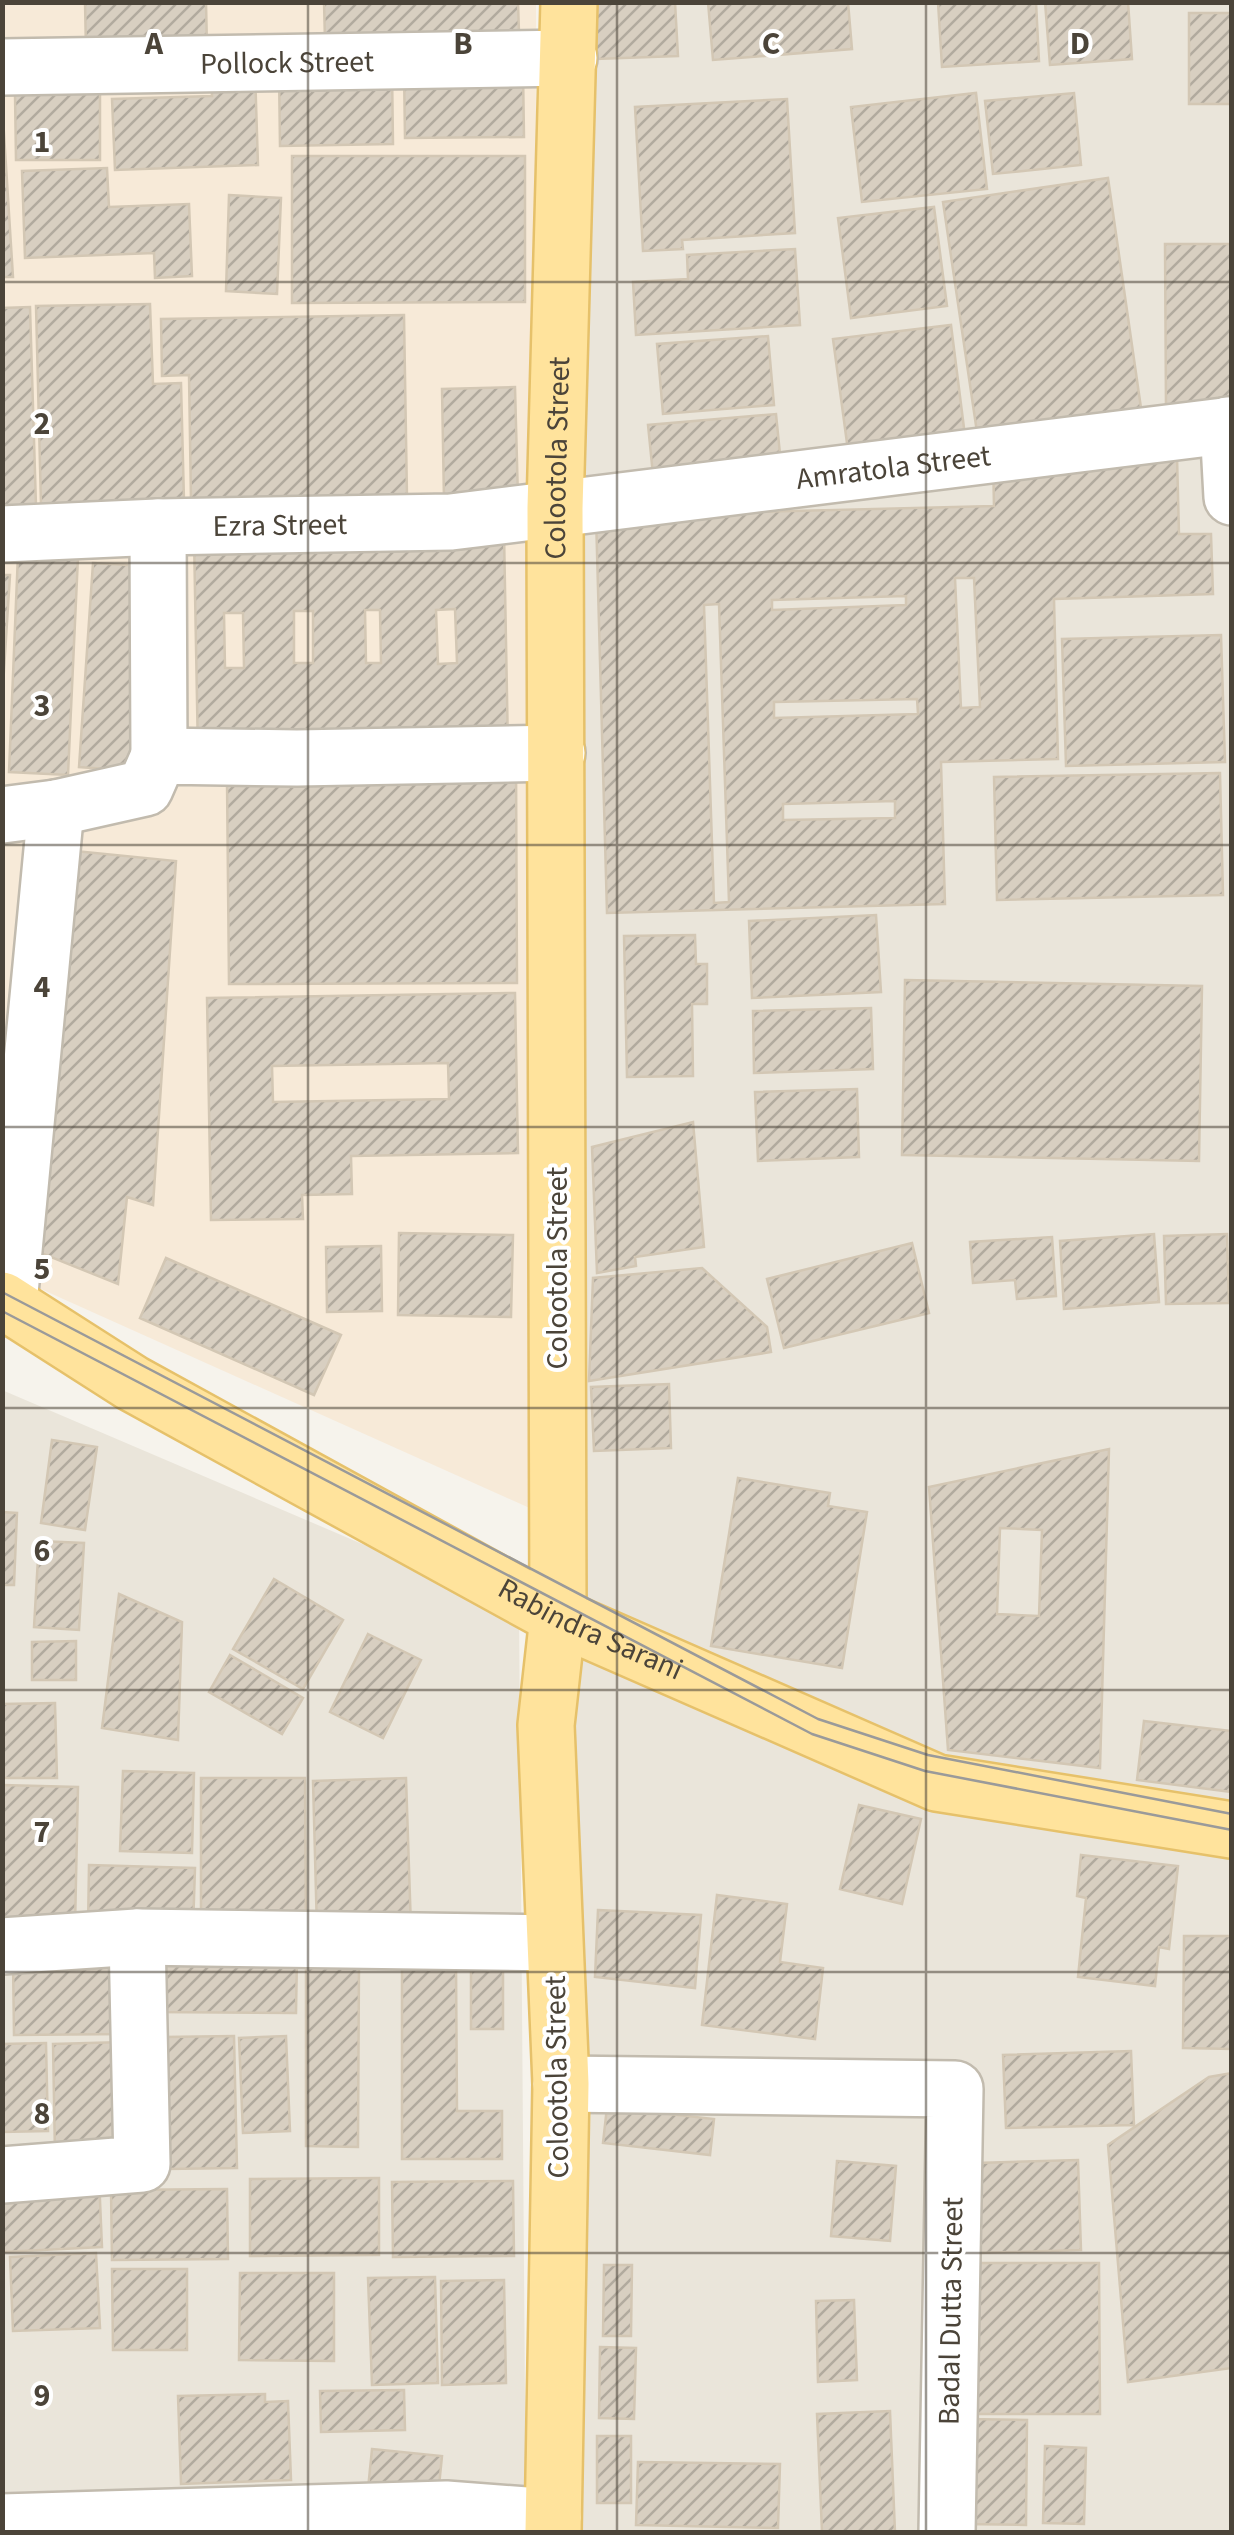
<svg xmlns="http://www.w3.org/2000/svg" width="1234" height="2535" font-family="'Source Sans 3',sans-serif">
<defs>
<pattern id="building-hatch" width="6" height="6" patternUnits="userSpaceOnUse" patternTransform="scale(2.5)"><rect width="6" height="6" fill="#d8cfc1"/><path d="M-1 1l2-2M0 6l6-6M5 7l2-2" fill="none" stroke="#b1aa9e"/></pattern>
</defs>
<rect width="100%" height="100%" fill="#f6f3ec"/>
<path fill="#eae5da" d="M580,3H1231V2532H557L551,1638L586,1613Z
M2,1390L519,1611L526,2532H3Z"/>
<path fill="#f7ead8" d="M3,3H536L534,1510L3,1272Z"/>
<path fill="url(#building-hatch)" stroke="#d3c7b4" stroke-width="2.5" fill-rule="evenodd" d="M85,2H206L207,48L86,51Z
M324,2H518L519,33L325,41Z
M593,2H675L678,56L596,59Z
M708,2H848L852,49L713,60Z
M938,2H1036L1039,61L942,67Z
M1045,2H1128L1132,59L1050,65Z
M1189,13H1232V104H1189Z
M392,70L393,144L280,146L279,72Z
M523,70L524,137L405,138L404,71Z
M255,71L258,165L115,170L112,99L212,96L211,72Z
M100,93V160H16L15,94Z
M976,93L987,189L862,202L851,107Z
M1074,93L1081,165L993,174L985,101Z
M787,99L795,233L682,240L683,249L643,251L635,107Z
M2,102L13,277H2Z
M292,156H525V302L292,303Z
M107,168L109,207L189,204L192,276L155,278L154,253L25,258L22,171Z
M1108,178L1142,415L978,439L943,202Z
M229,195L281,198L277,294L226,291Z
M934,207L947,306L851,318L838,218Z
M1165,244H1232V409H1166Z
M795,249L800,325L636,335L633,282L688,279L687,255Z
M150,304L153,384L181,383L184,501L41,505L36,306Z
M30,307L36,506L2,507V308Z
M404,315L407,497L191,501L189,375L162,376L161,319Z
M951,325L966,444L849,458L833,339Z
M768,336L774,405L663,414L657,344Z
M515,387L518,499L444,500L442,389Z
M776,414L782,474L654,485L648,425Z
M1177,456L1179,534H1211L1213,594L1054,599L1058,759L941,762L945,904L607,913L596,516L994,506L993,460ZM955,578H974L980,707L961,708ZM906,596V605L772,610V600ZM719,604L729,902L714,903L704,605ZM917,699L918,714L774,718V702ZM895,801V818L783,820V804Z
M504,533L508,749L198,754L194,538ZM455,609L457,663L438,664L436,610ZM365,610H380L381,663H366ZM294,611H313V663H294ZM224,613H243L244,668H225Z
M18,554L78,557L68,775L9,772Z
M93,563L144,566L132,771L79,767Z
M2,575H10L2,702Z
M1221,635L1225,762L1066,766L1062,639Z
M516,760L517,983L229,984L227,781Z
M1220,773L1223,895L997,900L994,777Z
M65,850L176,861L153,1205L127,1197L118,1284L26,1247Z
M876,915L881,992L752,998L749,921Z
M695,935L696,964H707V1004H692L693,1076L627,1077L624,936Z
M905,980L1202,986L1199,1161L902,1155Z
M515,993L518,1153L351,1156L352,1194L302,1195L303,1219L211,1220L207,998ZM448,1063L449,1099L273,1102L272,1066Z
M871,1008L873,1069L754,1073L753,1011Z
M857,1089L859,1157L758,1161L755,1092Z
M693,1122L704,1247L635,1257L636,1266L597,1273L592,1147Z
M399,1233L513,1235L511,1317L398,1315Z
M1154,1234L1159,1302L1064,1309L1060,1241Z
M1227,1234L1229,1303L1166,1304L1164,1236Z
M1052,1237L1056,1296L1017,1299L1015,1280L973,1283L970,1242Z
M912,1243L929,1313L784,1348L767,1279Z
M381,1246L382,1311L327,1312L326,1247Z
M166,1258L341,1335L314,1395L140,1318Z
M702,1268L767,1327L771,1352L589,1381L593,1278Z
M669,1384L671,1448L594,1451L591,1387Z
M52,1440L97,1447L85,1530L41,1523Z
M1109,1449L1100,1768L948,1750L929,1487ZM1000,1528L1042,1530L1039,1616L997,1614Z
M738,1478L830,1493L828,1506L867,1512L842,1668L711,1646Z
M2,1512L17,1513L14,1585H2Z
M39,1541L84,1543L79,1630L34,1627Z
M274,1579L343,1620L303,1689L233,1649Z
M119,1594L182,1622L178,1740L102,1728Z
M368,1634L421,1660L383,1738L330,1712Z
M76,1641V1680H32V1642Z
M230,1655L303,1698L282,1734L209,1692Z
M55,1703L57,1778H2V1704Z
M1144,1721L1232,1731V1792L1137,1780Z
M123,1771L194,1773L192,1853L120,1851Z
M201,1778H305L306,1931L201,1930Z
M406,1778L411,1928L317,1931L313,1781Z
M2,1785L78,1787L75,1927L2,1924Z
M859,1805L921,1819L902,1904L840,1889Z
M1081,1855L1178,1866L1169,1949L1159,1947L1155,1986L1078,1977L1086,1898L1077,1896Z
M89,1865L195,1868L193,1929L88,1927Z
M717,1895L787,1904L780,1962L823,1968L815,2039L702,2025Z
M598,1910L701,1915L695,1988L595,1977Z
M1184,1936H1232V2049L1183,2048Z
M153,1955L297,1957L296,2013L153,2012Z
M127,1959V2034L14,2035L13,1960Z
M306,1962H359L358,2147L306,2146Z
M456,1962L457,2111H502V2159H402V1963Z
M471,1964H503V2029H471Z
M234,2036L237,2168L166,2169L164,2037Z
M286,2036L290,2131L243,2133L239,2038Z
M124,2042L128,2153L55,2155L53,2044Z
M46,2043L48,2131L2,2132V2044Z
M1131,2051L1134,2125L1006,2128L1003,2055Z
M1232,2073V2368L1128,2382L1108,2145L1209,2077Z
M607,2107L714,2119L710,2155L603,2143Z
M1078,2160L1081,2250L979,2253L976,2163Z
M837,2161L896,2166L890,2241L831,2236Z
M99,2177L102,2247L2,2252V2181Z
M379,2178V2255L250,2256V2179Z
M513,2181L514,2256L393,2257L392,2182Z
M227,2189L228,2259L112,2260L111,2190Z
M96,2253L100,2328L13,2331L10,2257Z
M974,2263H1099L1100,2414H974Z
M604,2265H632L631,2336H603Z
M112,2269H187V2350H113Z
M240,2273H334V2361L239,2360Z
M435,2277L438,2383L372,2385L368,2278Z
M504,2280L506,2383L442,2385L441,2281Z
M854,2300L857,2380L818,2382L816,2301Z
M600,2347L636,2348L634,2419L599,2418Z
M404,2390L405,2430L321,2432L320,2391Z
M265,2394V2402L288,2401L291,2480L181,2484L178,2396Z
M890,2411L895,2532H822L817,2414Z
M964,2419L1027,2420L1026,2525L964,2524Z
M597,2436H631V2503H597Z
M1045,2446L1086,2448L1084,2524L1043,2523Z
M372,2449L442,2456L438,2496L368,2489Z
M638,2462L780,2464L778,2528L636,2525Z"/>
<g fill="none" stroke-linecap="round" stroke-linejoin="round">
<defs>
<g id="minor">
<path id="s1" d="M2,67L569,58"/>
<path d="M1228,425L1232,497"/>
<path d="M158,527L159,756"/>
<path id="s2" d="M2,534L158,527L451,522L1232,425"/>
<path d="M2,815L56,808L145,788L159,756L297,758L557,753"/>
<path d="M9,1303L56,808"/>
<path d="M2,1946L137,1937L554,1943"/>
<path d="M561,2084L955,2089L947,2532"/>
<path d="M2,2175L142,2164L137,1937"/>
<path d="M2,2522L446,2509L553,2517"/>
</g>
<g id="major">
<path id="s3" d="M2,1300L132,1383L558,1617L937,1783L1232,1830"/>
<path id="s4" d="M553,2532L561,2084L546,1725L558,1617L555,508L569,2"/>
</g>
</defs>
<use href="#minor" stroke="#c2bbae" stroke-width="60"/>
<use href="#major" stroke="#e6c16a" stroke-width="60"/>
<use href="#minor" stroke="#fff" stroke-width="55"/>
<use href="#major" stroke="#ffe39c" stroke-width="55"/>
<path stroke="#9a9a9a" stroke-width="2.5" d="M2,1292L818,1719L928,1755L1232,1814
M2,1311L812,1734L925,1771L1232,1830"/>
</g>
<path fill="none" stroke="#4b4439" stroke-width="2.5" stroke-opacity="0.55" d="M308,2V2532M617,2V2532M926,2V2532M2,282H1232M2,563H1232M2,845H1232M2,1127H1232M2,1408H1232M2,1690H1232M2,1972H1232M2,2253H1232"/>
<g text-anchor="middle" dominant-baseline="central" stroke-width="8" stroke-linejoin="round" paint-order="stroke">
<g font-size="30" fill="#4b4439" stroke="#fff">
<text stroke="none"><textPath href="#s1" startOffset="285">Pollock Street</textPath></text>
<text stroke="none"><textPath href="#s4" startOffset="2075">Colootola Street</textPath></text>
<text stroke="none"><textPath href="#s2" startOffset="895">Amratola Street</textPath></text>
<text stroke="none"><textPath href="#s2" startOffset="278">Ezra Street</textPath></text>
<text transform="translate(557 1268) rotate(-90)">Colootola Street</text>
<text stroke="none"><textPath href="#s3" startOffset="675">Rabindra Sarani</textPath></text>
<text transform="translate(557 2077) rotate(-91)">Colootola Street</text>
<text transform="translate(951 2311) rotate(-89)">Badal Dutta Street</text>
</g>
</g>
<g font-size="32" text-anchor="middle" font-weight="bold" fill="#4b4439" stroke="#fff" stroke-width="8" stroke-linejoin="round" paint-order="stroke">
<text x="154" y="54">A</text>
<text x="463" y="54">B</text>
<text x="771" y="54">C</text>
<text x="1080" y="54">D</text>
<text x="42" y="152">1</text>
<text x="42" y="434">2</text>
<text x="42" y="716">3</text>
<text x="42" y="997">4</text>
<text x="42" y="1279">5</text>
<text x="42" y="1561">6</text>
<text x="42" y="1842">7</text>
<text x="42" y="2124">8</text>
<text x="42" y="2406">9</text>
</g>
<rect width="1234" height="2535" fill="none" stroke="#4b4439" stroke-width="10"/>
</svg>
